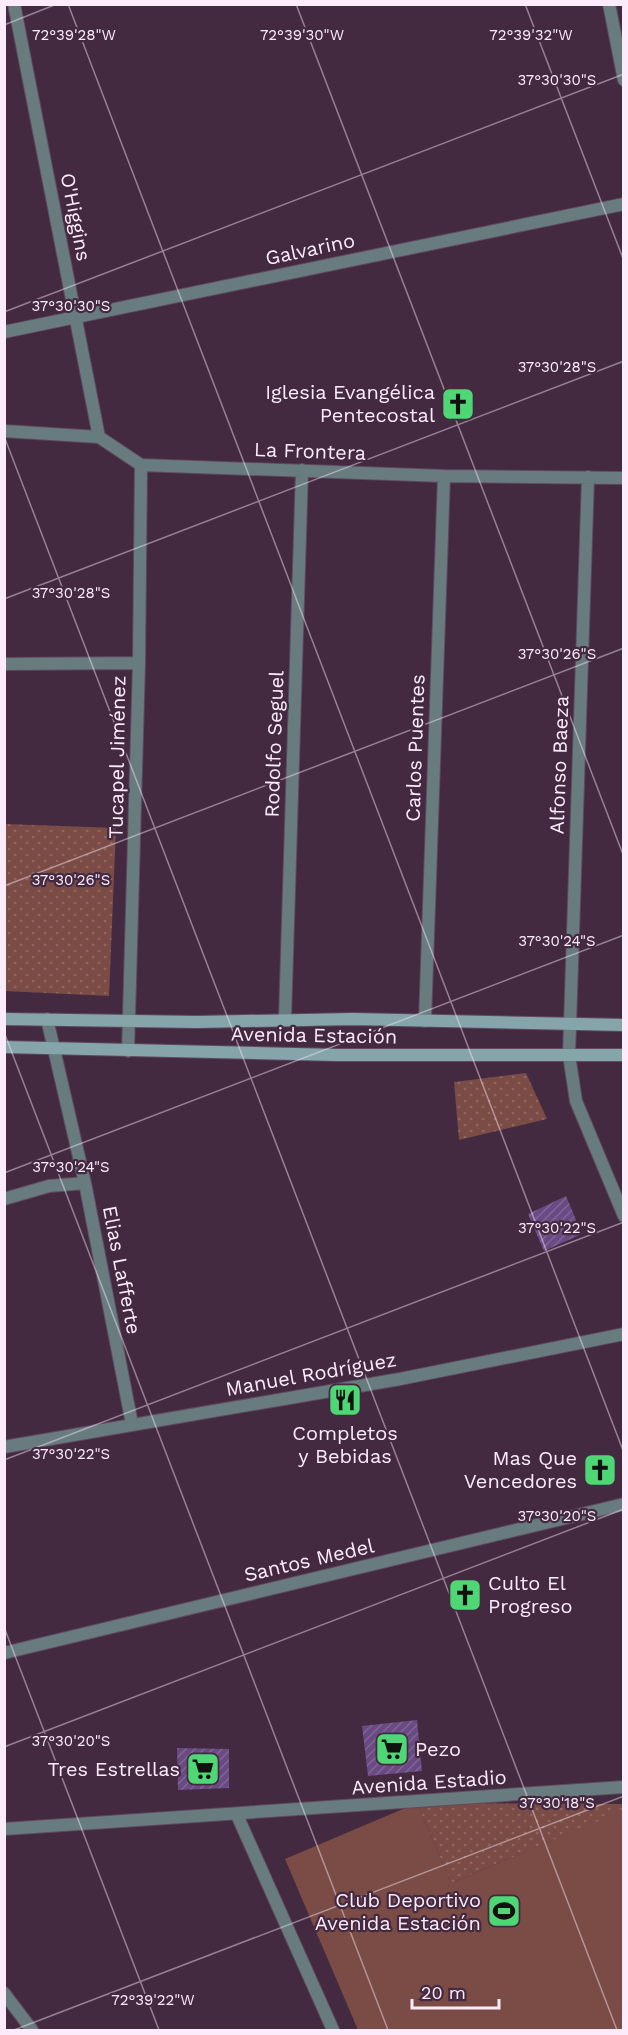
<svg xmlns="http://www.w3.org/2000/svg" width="628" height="2035" font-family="'Work Sans',sans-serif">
<defs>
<pattern id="park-dots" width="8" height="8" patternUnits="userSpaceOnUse" patternTransform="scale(1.5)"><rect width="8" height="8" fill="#7b4c45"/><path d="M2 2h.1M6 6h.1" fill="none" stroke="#8f6661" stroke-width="1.8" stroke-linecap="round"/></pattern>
<pattern id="building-hatch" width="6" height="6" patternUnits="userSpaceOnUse" patternTransform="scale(1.5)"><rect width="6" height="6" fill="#6a4a82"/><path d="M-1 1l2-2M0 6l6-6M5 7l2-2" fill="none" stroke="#806495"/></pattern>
</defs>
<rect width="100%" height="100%" fill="#432a41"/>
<path fill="#7b4c45" d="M417,1803L451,1883L623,1810V2030H358L285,1859Z"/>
<path fill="url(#park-dots)" d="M5,824L116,828L109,996L5,991Z
M526,1073L547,1119L459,1140L454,1082Z
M417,1803L623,1804L624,1810L451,1883Z"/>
<path fill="url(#building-hatch)" d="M566,1196L582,1234L544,1251L528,1214Z
M417,1720L422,1771L368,1776L362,1726Z
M177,1748L229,1749V1788L178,1790Z"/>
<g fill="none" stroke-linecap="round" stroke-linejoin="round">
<defs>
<path id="street" d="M14,4L99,437
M609,4L624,80
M4,332L624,204
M4,431L99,437L141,465L444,476L624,478
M588,477L569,1055L576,1101L624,1216
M4,664L139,663
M47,1019L85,1183L132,1424
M285,1019L302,470
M425,1021L444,476
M128,1051L139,663L141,465
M4,1199L49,1186L85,1183
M4,1447L400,1379L624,1334
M4,1653L624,1504
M237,1815L333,2030
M4,1829L624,1787
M4,1993L32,2030"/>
<path id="secondary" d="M4,1019L197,1022L354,1019L624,1025
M4,1047L336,1055H624"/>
</defs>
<use href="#street" stroke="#61495f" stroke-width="14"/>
<use href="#secondary" stroke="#61495f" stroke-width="14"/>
<use href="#street" stroke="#687c80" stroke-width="12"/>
<use href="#secondary" stroke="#85a5aa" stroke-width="12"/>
</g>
<path fill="none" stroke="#fcebfa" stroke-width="1.5" stroke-opacity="0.45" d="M68,4L624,1453M296,4L624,857M525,4L624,261M4,25L57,4M4,312L624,74M4,436L617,2030M4,599L624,361M4,886L624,648M4,1032L388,2030M4,1173L624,935M4,1460L624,1222M4,1627L159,2030M4,1747L624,1509M14,2030L624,1796"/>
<defs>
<symbol id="church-square" viewBox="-11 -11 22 22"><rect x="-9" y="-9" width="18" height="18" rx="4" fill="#4fd675" stroke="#432a41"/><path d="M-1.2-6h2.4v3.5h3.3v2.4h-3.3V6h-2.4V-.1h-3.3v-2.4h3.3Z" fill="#111"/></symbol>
<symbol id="restaurant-square" viewBox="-11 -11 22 22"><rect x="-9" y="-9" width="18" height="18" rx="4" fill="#4fd675" stroke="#432a41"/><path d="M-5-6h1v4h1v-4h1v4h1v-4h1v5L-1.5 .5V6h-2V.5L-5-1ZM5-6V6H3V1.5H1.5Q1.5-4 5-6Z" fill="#111"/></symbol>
<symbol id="supermarket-square" viewBox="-11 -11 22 22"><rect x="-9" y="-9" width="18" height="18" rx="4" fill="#4fd675" stroke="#432a41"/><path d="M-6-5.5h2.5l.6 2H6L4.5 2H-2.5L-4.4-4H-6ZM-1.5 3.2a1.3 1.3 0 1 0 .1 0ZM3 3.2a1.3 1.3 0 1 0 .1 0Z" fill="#111"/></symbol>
<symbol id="stadium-square" viewBox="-11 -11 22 22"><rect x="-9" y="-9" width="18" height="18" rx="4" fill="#4fd675" stroke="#432a41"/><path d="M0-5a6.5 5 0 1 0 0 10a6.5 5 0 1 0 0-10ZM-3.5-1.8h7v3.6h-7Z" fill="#111"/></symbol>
</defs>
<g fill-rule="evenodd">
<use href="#church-square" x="439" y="385" width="38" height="38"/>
<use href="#restaurant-square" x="326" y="1381" width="38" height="38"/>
<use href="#church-square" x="581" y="1451" width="38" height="38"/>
<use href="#church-square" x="446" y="1576" width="38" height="38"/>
<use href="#supermarket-square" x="373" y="1730" width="38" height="38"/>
<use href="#supermarket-square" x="184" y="1750" width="38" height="38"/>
<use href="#stadium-square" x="485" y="1892" width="38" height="38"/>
</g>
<g text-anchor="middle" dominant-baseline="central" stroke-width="4.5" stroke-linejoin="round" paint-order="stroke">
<g font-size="20" fill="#fcebfa" stroke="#432a41">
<text transform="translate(76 217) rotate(79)">O'Higgins</text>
<text transform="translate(310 249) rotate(-12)">Galvarino</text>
<text transform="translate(310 451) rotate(2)">La Frontera</text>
<text transform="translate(274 744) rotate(-88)">Rodolfo Seguel</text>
<text transform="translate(415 748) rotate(-88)">Carlos Puentes</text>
<text transform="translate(117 757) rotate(-89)">Tucapel Jiménez</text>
<text transform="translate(559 765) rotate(-88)">Alfonso Baeza</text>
<text transform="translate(314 1035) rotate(1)">Avenida Estación</text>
<text transform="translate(122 1270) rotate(79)">Elias Lafferte</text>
<text transform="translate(311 1374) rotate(-10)">Manuel Rodríguez</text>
<text transform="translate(309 1560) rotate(-13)">Santos Medel</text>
<text transform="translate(429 1782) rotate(-4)">Avenida Estadio</text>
</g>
<g font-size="20" fill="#fcebfa" stroke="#432a41" text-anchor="end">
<text x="435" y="392">Iglesia Evangélica<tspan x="435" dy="23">Pentecostal</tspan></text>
<text x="345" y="1433" text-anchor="middle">Completos<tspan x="345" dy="23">y Bebidas</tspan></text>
<text x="577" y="1458">Mas Que<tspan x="577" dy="23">Vencedores</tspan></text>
<text x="488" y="1583" text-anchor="start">Culto El<tspan x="488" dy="23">Progreso</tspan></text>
<text x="415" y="1749" text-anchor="start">Pezo</text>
<text x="180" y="1769">Tres Estrellas</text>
<text x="481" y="1900">Club Deportivo<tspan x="481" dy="23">Avenida Estación</tspan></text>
</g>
</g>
<g font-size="15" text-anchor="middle" fill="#fcebfa" stroke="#432a41" stroke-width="4.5" stroke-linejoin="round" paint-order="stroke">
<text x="302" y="40">72°39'30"W</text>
<text x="74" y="40">72°39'28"W</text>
<text x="531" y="40">72°39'32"W</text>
<text x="557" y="85">37°30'30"S</text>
<text x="71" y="311">37°30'30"S</text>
<text x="557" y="372">37°30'28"S</text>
<text x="71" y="598">37°30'28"S</text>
<text x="557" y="659">37°30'26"S</text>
<text x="71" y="885">37°30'26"S</text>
<text x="557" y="946">37°30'24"S</text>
<text x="71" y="1172">37°30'24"S</text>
<text x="557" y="1233">37°30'22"S</text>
<text x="71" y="1459">37°30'22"S</text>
<text x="557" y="1521">37°30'20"S</text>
<text x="71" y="1746">37°30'20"S</text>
<text x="557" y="1808">37°30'18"S</text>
<text x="153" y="2005">72°39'22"W</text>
</g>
<rect width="628" height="2035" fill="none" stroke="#fcebfa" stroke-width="12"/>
<path d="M412 1999v9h87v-9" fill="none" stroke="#fcebfa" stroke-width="3"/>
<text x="421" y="1999" font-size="18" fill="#fcebfa" stroke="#432a41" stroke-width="4.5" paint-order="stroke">20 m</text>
</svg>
